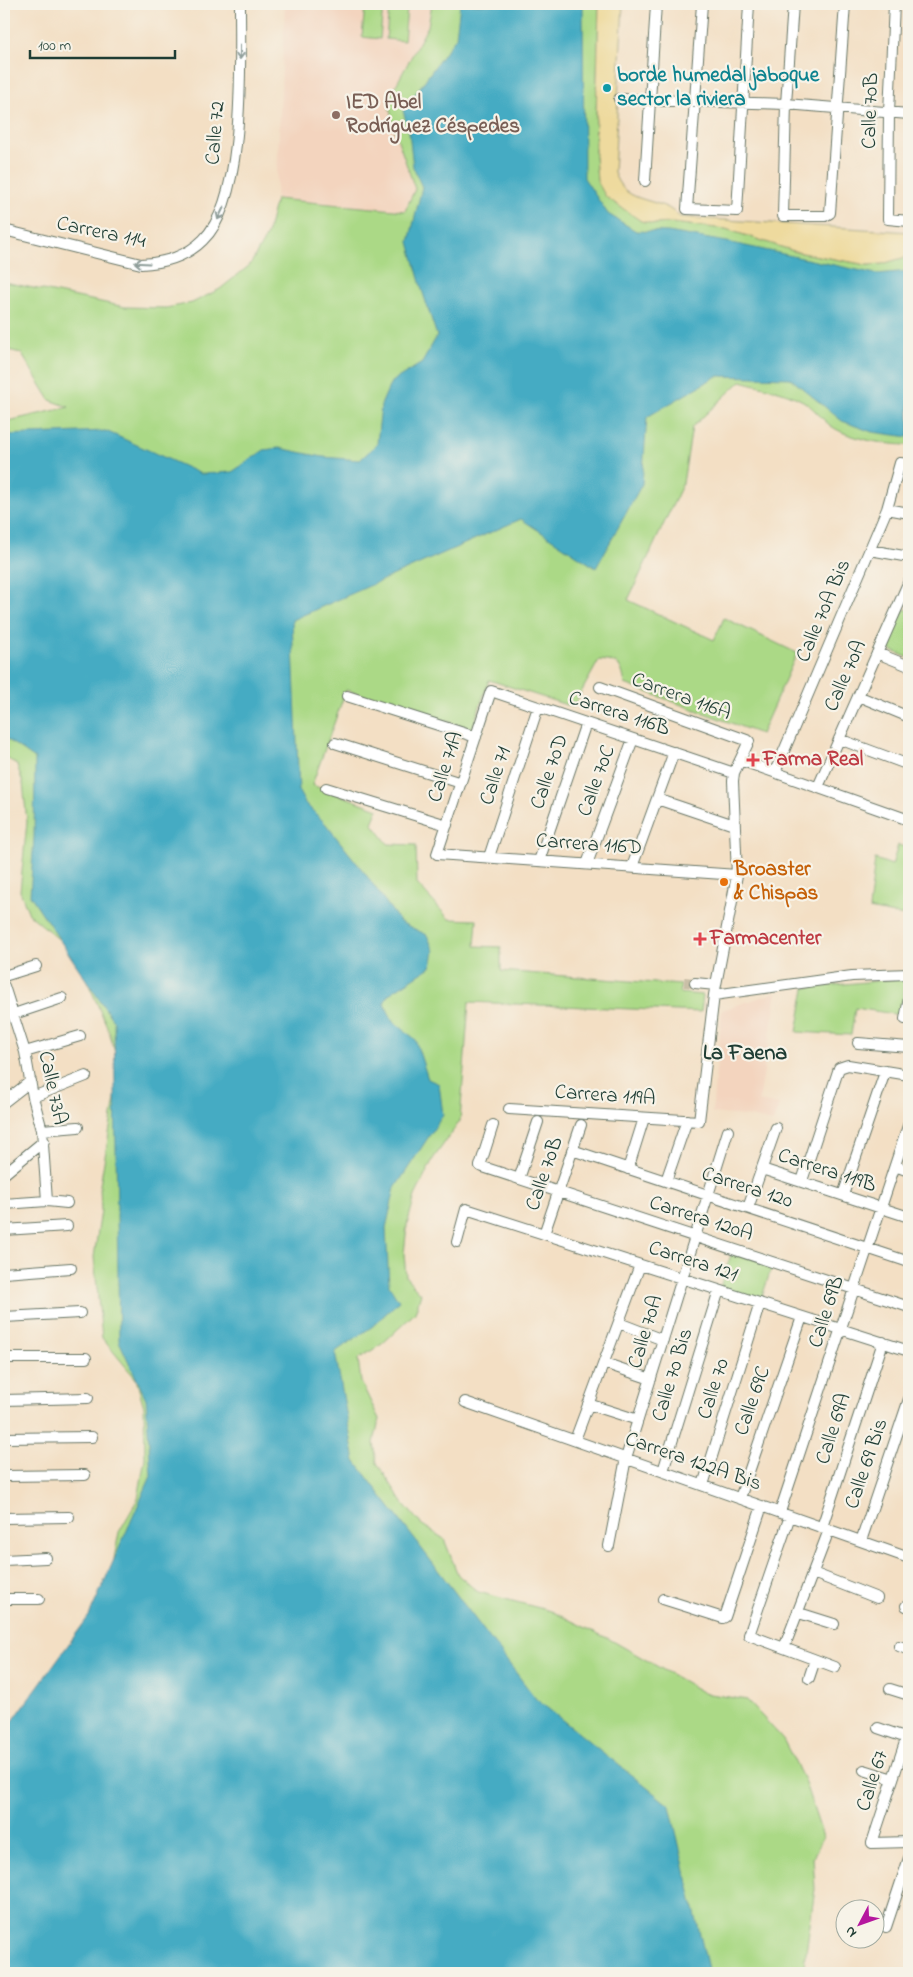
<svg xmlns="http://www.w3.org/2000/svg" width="913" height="1977" font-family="'Indie Flower',sans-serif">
<rect width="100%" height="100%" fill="#f7f3e8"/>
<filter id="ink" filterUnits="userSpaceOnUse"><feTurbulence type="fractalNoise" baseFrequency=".02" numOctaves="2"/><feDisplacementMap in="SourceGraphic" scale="10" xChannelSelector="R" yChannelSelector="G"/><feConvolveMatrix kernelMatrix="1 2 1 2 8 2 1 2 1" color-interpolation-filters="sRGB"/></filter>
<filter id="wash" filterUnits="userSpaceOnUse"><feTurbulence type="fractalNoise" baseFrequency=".0096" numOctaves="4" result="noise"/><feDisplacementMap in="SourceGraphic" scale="20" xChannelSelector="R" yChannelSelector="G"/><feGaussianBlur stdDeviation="1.12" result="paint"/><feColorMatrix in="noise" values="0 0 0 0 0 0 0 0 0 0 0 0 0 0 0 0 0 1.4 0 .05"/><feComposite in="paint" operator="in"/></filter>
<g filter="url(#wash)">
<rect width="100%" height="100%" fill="#f3dfc4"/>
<path fill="#f3d4be" d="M285,4H432L428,26L388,100L415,189L405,211L276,199Z
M777,992L759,1101L779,1105L773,1122L745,1116L712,1113L722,1010Z"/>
<path fill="#abd986" stroke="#658b5d" d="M432,4H599L595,155L597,180L625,209L641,221L654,224L672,223L726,229L797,252L867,265L882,264L909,256V445C888,445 849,439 831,426C822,419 813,407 803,401C783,390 762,387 741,381L692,427L683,483L628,600L714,640L724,618L797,653L761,734L625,684C621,664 620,662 599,660L573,707L489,680L472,729L346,690L312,785L378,809L372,823L388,844L416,845L417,884L449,919L477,920L475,946L501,947V971L681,985L680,993L703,995L701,1012L469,1002L460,1121L433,1159L415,1196L407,1225L404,1254L406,1277L421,1294L415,1313L382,1344L358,1359L361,1382L379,1419L374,1443L377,1463L403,1503L421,1524L444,1539L458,1575L478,1592L551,1611L611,1640L704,1693L747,1700L783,1739L804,1780L823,1837L813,1857L815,1889L803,1973H4L113,1564L119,1532L138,1499L145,1458L144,1407L136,1379L102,1338L94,1257L101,1211L100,1185L116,1093L118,1064L109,1031L88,983L70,949L29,914L20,891L27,822L23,783L17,765L4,756V422L69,407L50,400L21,353L4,349V282L125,307L166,308L192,303L220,289L250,265L267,235L276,199L405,211L415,189L394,129L388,100L428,26Z
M365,5L383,6L380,39L362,37Z
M389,7L407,8L404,41L386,39Z
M903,609L909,610V658L886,648Z
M898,845L909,848V917L869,909L875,859L892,865Z
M905,978L901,1015L855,1008L851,1035L797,1032L805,988Z
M733,1249L773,1263L760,1303L719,1290Z"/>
<path fill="#eeda9e" stroke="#868c69" d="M599,4H623L614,173C624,199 641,197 664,206C670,208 675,213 680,217L909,232V256L882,264L867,265L797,252L726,229L672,223L654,224L641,221L606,197L597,181L595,155Z"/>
<path fill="#44abc3" stroke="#32747c" d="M460,4H583L584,178L608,214L636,231L668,232L727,242L876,274L909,271V437L872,432L842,421L790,378L717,376L647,417L642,484L596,568L521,519L292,620L299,792L305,803L325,823L364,872L400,922L427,935L434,951L431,967L389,994L384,1003L393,1021L415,1039L428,1079L439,1084L443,1115L395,1188L386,1228L389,1285L399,1301L373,1326L335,1352L355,1461L536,1699L670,1806L709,1973H4V1733L89,1616L151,1476L146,1399L119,1341L114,1022L30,895L34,837L35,759L4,737V435L106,431L201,474L232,472L264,450L279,448L323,457L360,460L377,444L381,405L391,382L422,363L437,336L422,290L409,242L422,187L413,167L409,131L403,111L456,37Z"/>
</g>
<g filter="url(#ink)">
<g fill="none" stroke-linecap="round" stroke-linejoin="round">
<path stroke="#c9bfa7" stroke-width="10" stroke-dasharray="10 5" stroke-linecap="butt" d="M684,982L695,983"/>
<defs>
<path id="minor" d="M702,4L687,209L737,211L749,4
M793,4L786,104L783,216H825L830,213L845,4
M894,4L889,112L888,219L909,221
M619,99L786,104L909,114
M645,181L656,4
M4,230L141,264C164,263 186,257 203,240C246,199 240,61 240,4
M887,509L909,513
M870,550L909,557
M877,653L909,666
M347,696L476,737
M858,696L909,717
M839,739L909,765
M335,743L461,783
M740,760L909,820
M775,772L887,509L900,463L909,464
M734,773L491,691L437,854L737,875
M818,787L909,581
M326,788L447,825
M657,799L734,825
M489,857L538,707
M539,861L586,723
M587,864L633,739
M632,867L674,752
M4,976L36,966
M695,983L716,985
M4,986L25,1052L33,1097L42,1130L47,1201
M714,995L852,976L909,974
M14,1014L62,998
M905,1019L909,998
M858,1043L909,1047
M25,1052L80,1036
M33,1097L86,1076
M4,1102L31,1081
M509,1109L699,1121L714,995L737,875L733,781L734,773L749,741L600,687
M493,1125L480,1166L909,1307
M42,1130L78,1127
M572,1150L909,1262
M895,1166L909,1171
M628,1169L644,1118
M762,1169L909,1217
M4,1174L44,1141
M519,1179L538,1122
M666,1181L687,1120
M802,1181L839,1068L848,1065L909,1075
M843,1195L885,1072
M4,1204L47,1201L67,1203
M748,1208L776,1128
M4,1230L67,1226
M544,1234L581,1125
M457,1242L466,1209L909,1351
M4,1273L71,1268
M4,1317L80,1313
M619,1323L663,1340
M4,1358H86
M604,1363L651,1379
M4,1400L88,1398
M465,1402L909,1558
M588,1404L638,1420
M4,1438L92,1437
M575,1440L640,1265
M663,1471L719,1290
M4,1476L85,1475
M703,1485L760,1303
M740,1498L802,1317
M780,1512L909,1123
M790,1516L749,1635L835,1667
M4,1518L69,1517
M822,1527L883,1342
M861,1541L909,1399
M609,1546L626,1458L728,1131
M4,1560L46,1558
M813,1573L877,1598
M4,1599H39
M663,1599L723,1618L725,1617L762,1506
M906,1606L909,1607
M799,1613L834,1624
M899,1646L909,1650
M784,1648L829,1530
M809,1678L815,1660
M890,1689L909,1695
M878,1728L907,1738
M909,1730L872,1843L909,1842
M864,1770L893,1779
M886,1927L909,1858"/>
</defs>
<use href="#minor" stroke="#697666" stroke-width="12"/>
<use href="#minor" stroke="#fff" stroke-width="10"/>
</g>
<defs><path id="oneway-shaft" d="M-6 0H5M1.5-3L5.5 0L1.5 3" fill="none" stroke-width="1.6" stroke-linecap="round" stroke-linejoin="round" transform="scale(1.25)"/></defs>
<g stroke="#8f9e9a">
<use href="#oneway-shaft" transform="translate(240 52) rotate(90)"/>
<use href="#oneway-shaft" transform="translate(221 213) rotate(116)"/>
<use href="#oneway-shaft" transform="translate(142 263) rotate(-177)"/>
</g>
</g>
<circle fill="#0f9aa8" stroke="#f7f3e8" stroke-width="2" cx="607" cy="88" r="5"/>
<circle fill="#8d6e63" stroke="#f7f3e8" stroke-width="2" cx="336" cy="115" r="5"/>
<g fill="#e0444e" stroke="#f7f3e8" stroke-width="2">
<path d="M750.5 752.5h5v5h5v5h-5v5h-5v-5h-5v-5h5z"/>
<path d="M697.5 931.5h5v5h5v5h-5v5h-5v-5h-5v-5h5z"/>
</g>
<circle fill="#e8710a" stroke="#f7f3e8" stroke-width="2" cx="724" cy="882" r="5"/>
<g text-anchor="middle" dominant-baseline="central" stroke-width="4.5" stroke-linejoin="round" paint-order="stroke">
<g font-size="21" font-weight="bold" fill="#0d838f" stroke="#f7f3e8" text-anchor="start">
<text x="617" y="76">borde humedal jaboque<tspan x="617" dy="24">sector la riviera</tspan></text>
</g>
<g font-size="21" font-weight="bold" fill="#785e54" stroke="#f7f3e8" text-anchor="start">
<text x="346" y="103">IED Abel<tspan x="346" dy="24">Rodríguez Céspedes</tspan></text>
</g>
<g font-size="21" fill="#1f3d34" stroke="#f7f3e8">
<text transform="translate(871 111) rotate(-88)">Calle 70B</text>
<text transform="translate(216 133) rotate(-85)">Calle 72</text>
<text transform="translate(101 233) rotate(12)">Carrera 114</text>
<text transform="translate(824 611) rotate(-67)">Calle 70A Bis</text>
<text transform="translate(846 676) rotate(-66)">Calle 70A</text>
<text transform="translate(681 697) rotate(20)">Carrera 116A</text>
<text transform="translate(619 714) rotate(18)">Carrera 116B</text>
<text transform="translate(446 767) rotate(-72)">Calle 71A</text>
<text transform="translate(550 772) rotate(-71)">Calle 70D</text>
<text transform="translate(496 776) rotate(-72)">Calle 71</text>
<text transform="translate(597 781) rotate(-70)">Calle 70C</text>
<text transform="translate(589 845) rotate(4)">Carrera 116D</text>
<text transform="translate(52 1088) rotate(78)">Calle 73A</text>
<text transform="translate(605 1096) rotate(4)">Carrera 119A</text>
<text transform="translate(827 1171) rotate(18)">Carrera 119B</text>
<text transform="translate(545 1174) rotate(-71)">Calle 70B</text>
<text transform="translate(747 1188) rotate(18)">Carrera 120</text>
<text transform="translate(701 1219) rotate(18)">Carrera 120A</text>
<text transform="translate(693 1262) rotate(18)">Carrera 121</text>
<text transform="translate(827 1312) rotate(-72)">Calle 69B</text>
<text transform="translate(646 1332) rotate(-73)">Calle 70A</text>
<text transform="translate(673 1375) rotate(-73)">Calle 70 Bis</text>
<text transform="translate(714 1389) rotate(-72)">Calle 70</text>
<text transform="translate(753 1401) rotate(-71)">Calle 69C</text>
<text transform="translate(834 1429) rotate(-72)">Calle 69A</text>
<text transform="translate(693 1462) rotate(19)">Carrera 122A Bis</text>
<text transform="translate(867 1464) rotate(-71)">Calle 69 Bis</text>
<text transform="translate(873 1781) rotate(-72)">Calle 67</text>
</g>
<g font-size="21" font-weight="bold" fill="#be3a42" stroke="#f7f3e8" text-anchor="start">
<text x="763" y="760">Farma Real</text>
<text x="710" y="939">Farmacenter</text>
</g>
<g font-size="21" font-weight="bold" fill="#c56008" stroke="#f7f3e8" text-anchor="start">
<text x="734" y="870">Broaster<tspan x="734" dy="24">&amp; Chispas</tspan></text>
</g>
<g font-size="22" font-weight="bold" fill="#1f3d34" stroke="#f7f3e8">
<text x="745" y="1054">La Faena</text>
</g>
</g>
<rect width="913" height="1977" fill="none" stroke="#f7f3e8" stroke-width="20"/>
<g transform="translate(860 1924) rotate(229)"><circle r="24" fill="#f7f3e8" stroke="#a1aaa0"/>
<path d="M0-4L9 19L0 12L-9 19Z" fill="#b5179e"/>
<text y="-8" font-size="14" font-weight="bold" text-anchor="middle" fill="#1f3d34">N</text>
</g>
<path d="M30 50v8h145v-8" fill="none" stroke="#1f3d34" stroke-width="2.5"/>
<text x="38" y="50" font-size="15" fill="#1f3d34" stroke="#f7f3e8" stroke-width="4" paint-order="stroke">100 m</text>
</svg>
